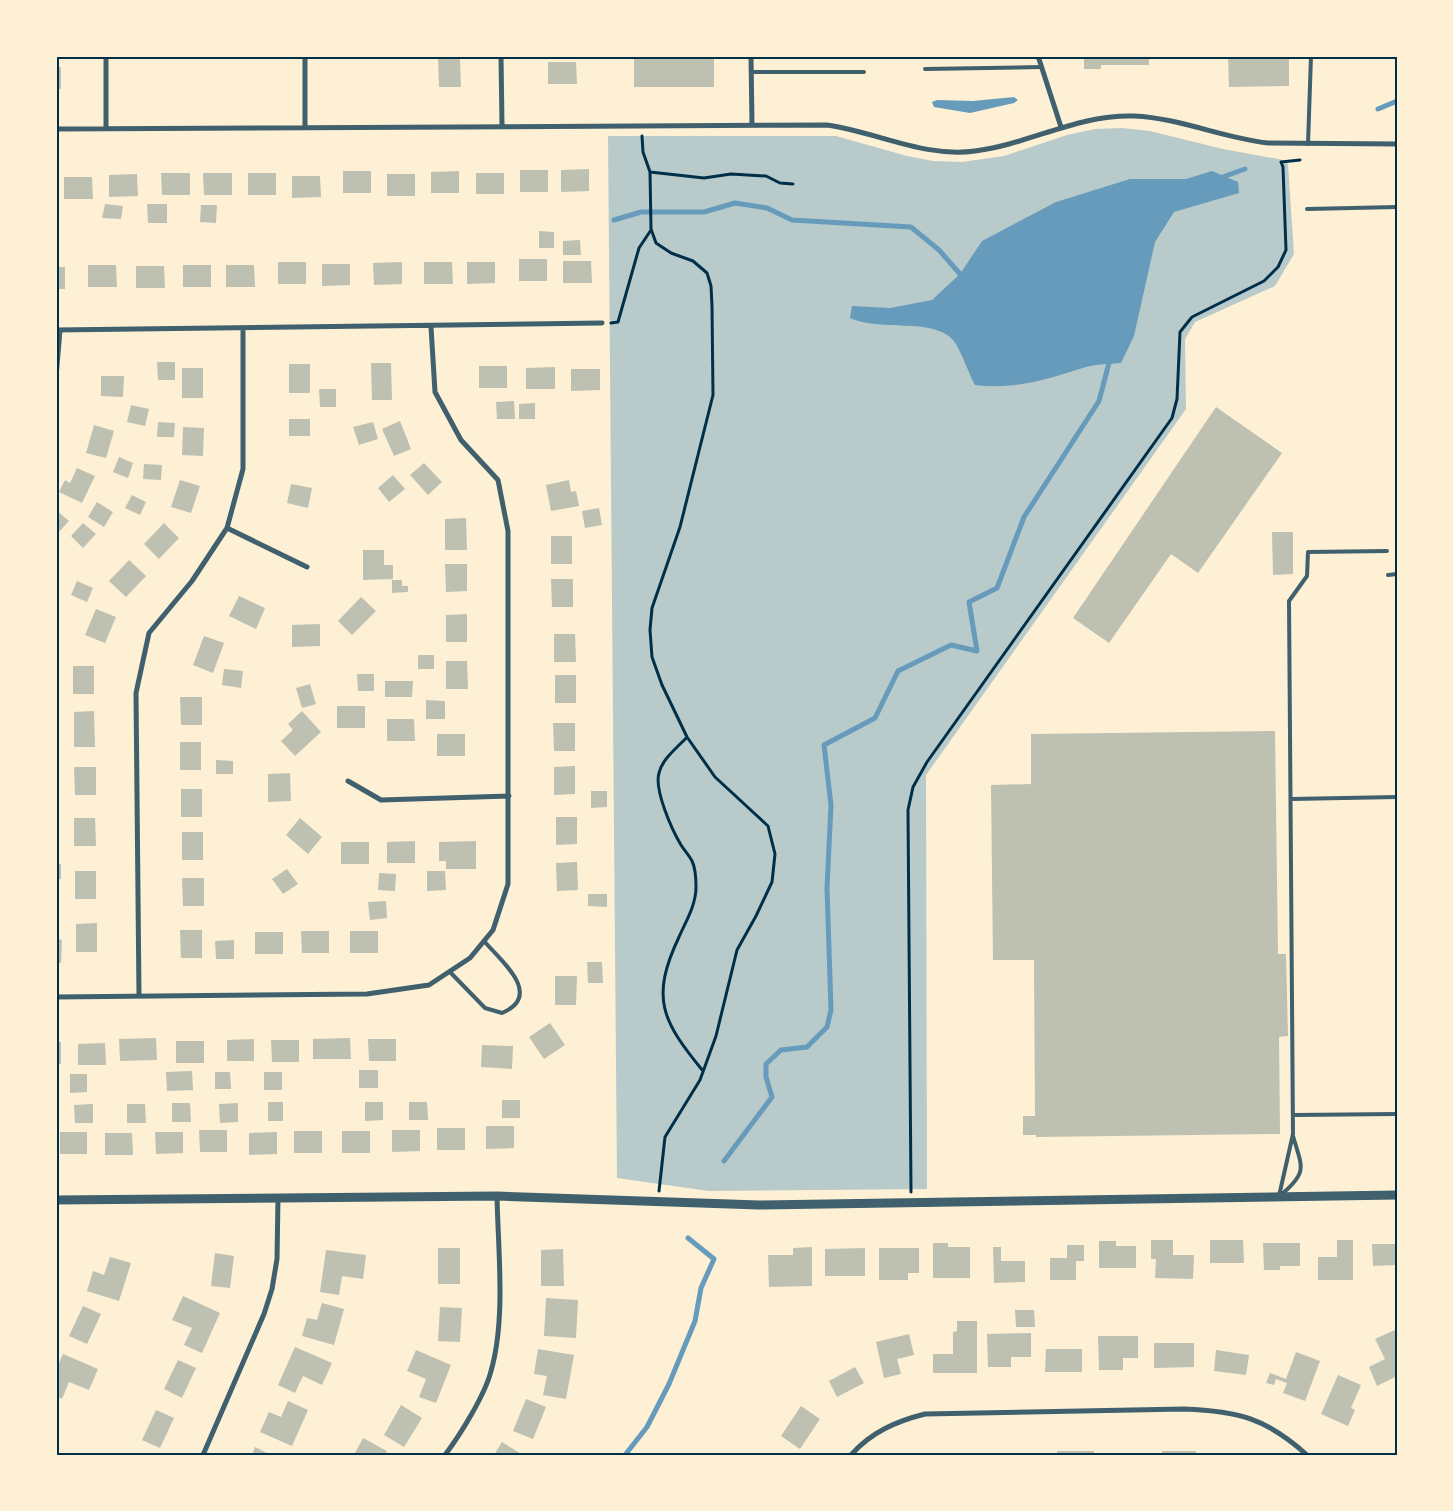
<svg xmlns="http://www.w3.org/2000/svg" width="1453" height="1511" font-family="Karla,sans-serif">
<rect width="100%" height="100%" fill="#fdf0d5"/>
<path fill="#b9caca" d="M1122,128L1150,131L1223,149L1283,160L1288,164L1294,254L1275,286L1195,322L1185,339L1186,409L926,775L927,1189L709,1191L617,1178L608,136H836L907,156L933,161L962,162L1004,156L1067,135L1095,129Z"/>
<path fill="#669bbc" d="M1014,97L1018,100L1014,103L970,113L934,107L932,102L937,100L973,101Z
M1212,171L1238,182L1239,193L1174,212L1155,242L1134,336L1121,363C1110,364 1097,364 1086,367C1048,379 1015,390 975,385C969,374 960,348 953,340C933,317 879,332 850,318L852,306L890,308L932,300L960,274L982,241L1056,202L1130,179H1186Z"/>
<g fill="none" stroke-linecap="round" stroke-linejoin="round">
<path stroke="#669bbc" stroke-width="5" d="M1378,109L1397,101
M1220,178L1245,169
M614,220L641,212H704L735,203L767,208L792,220L911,227L939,250L960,274
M724,1161L772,1097L766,1077V1064L781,1050L807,1047L827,1027L831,1010L827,888L831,805L824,745L875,718L898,671L951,645L977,651L969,602L997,588L1024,517L1099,401L1110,359
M625,1455L647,1427L669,1384L695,1321L701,1288L714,1259L688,1238"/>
</g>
<path fill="#bec0b2" d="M634,56H714V87H634Z
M1084,56H1149V65H1101V69H1084Z
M1228,56H1289V86L1229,87Z
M438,59H460L461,87H439Z
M548,62H576L577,84H548Z
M56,67H61V89H56Z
M589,169V191L561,192V170Z
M520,170H548V192H520Z
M343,171H371V193H343Z
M459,171V193H431V172Z
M161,173H190V195H162Z
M203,173H232V195H204Z
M248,173H276V195H248Z
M476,173H504V194H476Z
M137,174L138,196L109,197V175Z
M387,174H415V196H387Z
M292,176H320L321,197L292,198Z
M64,177H92L93,199H64Z
M105,204L123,206L121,219L102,218Z
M147,204H167V223H148Z
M201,205H217L216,223L200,222Z
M539,231L554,232V248H539Z
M580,240L581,255H563V241Z
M519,259H547V281H519Z
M563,261H591L592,283H563Z
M278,262H306V284H278Z
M402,262V284L374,285L373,263Z
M424,262H452L453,284H424Z
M467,262H495V283L467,284Z
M322,264H350V285L322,286Z
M88,265H116L117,287H88Z
M183,265H211V287H183Z
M226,265H254L255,287H226Z
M136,266H164L165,288H136Z
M56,267H65V289H56Z
M157,362H175V380H158Z
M371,363H391L392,400H372Z
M289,364H310V393H289Z
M479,366H507V388H479Z
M555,367V389H526V368Z
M182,368H203V398H182Z
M571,369H600V390L571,391Z
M101,376H124L123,397L101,396Z
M319,389H336V407H320Z
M514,401L515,419H497L496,402Z
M535,403V419H519V404Z
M131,405L149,409L145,426L127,422Z
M1216,407L1282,453L1198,573L1171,554L1109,643L1073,618Z
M289,419H310V436H289Z
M400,421L411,449L394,456L382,429Z
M158,422L175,423L174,437H157Z
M373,422L378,439L359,445L353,427Z
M94,425L114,431L106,458L86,453Z
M183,427L204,428L203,456L182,455Z
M119,457L133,463L128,478L113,472Z
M424,463L442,482L428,495L410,475Z
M144,464L162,465L161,480L143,479Z
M77,468L95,476L82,503L59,492L65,480L70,483Z
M393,475L405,489L389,502L378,488Z
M180,480L200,486L191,513L171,507Z
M569,480L571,492L576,491L579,506L551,511L546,485Z
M291,484L312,488L308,508L287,503Z
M132,495L146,502L140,515L125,508Z
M97,502L113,512L104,527L88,517Z
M599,508L602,525L585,528L582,511Z
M56,510L69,521L56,535Z
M466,518L467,550H445V519Z
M83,523L96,534L83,548L71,536Z
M164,523L179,538L159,559L144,544Z
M1272,532H1293V574L1273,575Z
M551,536H572V564H551Z
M363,550H384V565H393V579L363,580Z
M129,560L146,576L126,597L109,581Z
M445,564H467V591L446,592Z
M551,579H573V607H552Z
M392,580H402V586H408V592L392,593Z
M77,581L93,588L87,602L71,595Z
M239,596L265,608L256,629L229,616Z
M361,597L376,611L352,635L338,621Z
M96,609L116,617L105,643L85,635Z
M467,614V642H446V615Z
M320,624V646L292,647V625Z
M554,634H575L576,662H554Z
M204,636L224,643L213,673L193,665Z
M418,655H434V669H418Z
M446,661H467L468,689H446Z
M73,666H94V694H73Z
M224,669L243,671L241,688L222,685Z
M357,674H374V691H358Z
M555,675H576V703H555Z
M385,681H413L412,697H385Z
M310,684L316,704L302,708L296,688Z
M180,697H202V725H181Z
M426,700L445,701V719H426Z
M337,706H365V728H337Z
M94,711L95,747H74V712Z
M302,711L321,732L295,756L281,741L293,730L288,724Z
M387,719H414L415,741H387Z
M553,723H575V751H554Z
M1275,731L1278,954H1286L1288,1036L1279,1037L1280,1134L1036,1137V1135H1023V1116H1035L1034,960H993L991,785L1031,784V734Z
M437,734H465V756H437Z
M180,742H201V770H180Z
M216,760L233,761V774H216Z
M575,766V794L554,795V767Z
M74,767H96V795H75Z
M290,773L291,801L268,802V774Z
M181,789H202V817H181Z
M591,791H607V807L591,808Z
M556,817H577V844L556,845Z
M74,818H95L96,846H74Z
M300,818L322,837L308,854L286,835Z
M182,832H203V860H182Z
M415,841V863H387V842Z
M476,841V869H446V861H439V842Z
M341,842H369V864H341Z
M577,862L578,890L557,891L556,863Z
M56,864H61V879H56Z
M287,869L298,884L283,894L272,879Z
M75,871H96V899H75Z
M427,871H445L446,890L427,891Z
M379,873L396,874L395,891L378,890Z
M182,878H204V906H183Z
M588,894H607V907L588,906Z
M386,901L387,918L370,920L368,902Z
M97,923V952H76V924Z
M180,930H202V958H181Z
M301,931H329V953H302Z
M350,931H378V953H350Z
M255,932H283V954H255Z
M56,939L62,940L61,963L56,962Z
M234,940V959H216L215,941Z
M587,962H602L603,983H588Z
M555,976H577L576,1005H555Z
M550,1023L565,1045L544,1059L529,1037Z
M156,1038L157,1060L120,1061L119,1039Z
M350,1038L351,1059H313V1039Z
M254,1039V1061H227V1040Z
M368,1039H396V1061H369Z
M271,1040H299V1062H272Z
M176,1041H204V1063H176Z
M56,1042H61V1064H56Z
M105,1043L106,1065H78V1044Z
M482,1045L513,1046L512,1069L481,1067Z
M359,1070H378V1088H359Z
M192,1071L193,1090L167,1091L166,1072Z
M215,1072H230L231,1089H215Z
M264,1072H282V1090H264Z
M70,1074H87V1092L70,1093Z
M502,1100H520V1118H502Z
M268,1102H283V1121H268Z
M365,1102H383V1120L365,1121Z
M409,1102H427L428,1120H409Z
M172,1103H190L191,1122H172Z
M238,1103V1122L220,1123L219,1104Z
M93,1104V1123H75L74,1105Z
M127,1104H145L146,1123H127Z
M486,1126H514V1148L486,1149Z
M437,1128H465V1150H437Z
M199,1130H227V1152H200Z
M392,1130H420V1151L392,1152Z
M294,1131H322V1153H294Z
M342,1131H370V1153H342Z
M60,1132H87V1154H60Z
M155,1132H183V1153L156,1154Z
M277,1132V1154L249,1155V1133Z
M105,1133H132L133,1155H105Z
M1151,1240H1173V1255H1194L1193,1279L1155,1278L1156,1259H1151Z
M1210,1240H1243L1244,1263H1210Z
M1337,1240H1353V1280H1318V1257H1337Z
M1099,1241H1116V1246H1136V1268H1099Z
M933,1243H948V1247H970V1278H933Z
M1263,1243H1300V1266H1280V1270H1264Z
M1372,1244H1397V1265L1373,1266Z
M1067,1245H1084V1261H1076V1280H1050V1258H1067Z
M812,1247V1286L769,1287L768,1255H793V1248Z
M993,1247H1001V1261H1025V1282L994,1283Z
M438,1248H460V1284H438Z
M865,1248V1276H825V1249Z
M879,1248H919V1273H908V1280H879Z
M563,1249L564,1286H541V1250Z
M326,1250L366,1255L363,1279L342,1276L339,1295L320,1292Z
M215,1253L234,1256L230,1288L211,1286Z
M110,1257L131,1263L119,1301L87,1291L93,1271L104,1275Z
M183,1296L220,1313L202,1353L184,1345L192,1328L172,1320Z
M546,1298L578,1300L576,1338L544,1336Z
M322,1303L344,1309L334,1345L302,1336L307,1318L317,1320Z
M83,1306L101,1314L87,1344L69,1336Z
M440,1307L462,1308L460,1342L438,1341Z
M1015,1310H1034L1035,1327H1016Z
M957,1321H977V1373H933V1354H953V1332L957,1331Z
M1397,1329V1376L1377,1386L1369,1367L1385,1359L1375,1339Z
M1031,1333V1357H1011V1367H988L987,1334Z
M909,1334L914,1355L897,1359L901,1374L884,1378L876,1342Z
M1098,1336H1138V1358H1123V1370H1099Z
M1154,1343H1194V1367L1154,1368Z
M295,1347L332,1363L322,1385L303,1376L295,1393L278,1385Z
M538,1349L574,1355L566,1399L543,1395L547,1376L534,1374Z
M1046,1349H1082V1372H1045Z
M416,1350L451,1365L436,1403L419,1397L426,1379L407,1371Z
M1216,1350L1249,1355L1246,1375L1214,1371Z
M1296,1352L1320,1361L1305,1401L1283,1393L1287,1383L1276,1379L1274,1385L1266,1383L1270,1373L1286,1379Z
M63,1354L98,1369L89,1390L69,1382L62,1399L56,1396V1370Z
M178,1360L196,1368L182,1398L164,1389Z
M855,1367L864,1383L837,1397L829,1381Z
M1338,1375L1361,1385L1351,1408L1355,1410L1348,1426L1321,1414Z
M526,1399L546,1407L533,1439L513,1431Z
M288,1401L308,1410L292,1446L260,1432L269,1412L281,1417Z
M401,1405L422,1418L404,1447L384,1435Z
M801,1406L820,1419L800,1449L781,1436Z
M156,1410L174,1418L160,1448L142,1440Z
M363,1438L387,1451L385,1455H354Z
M502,1442L523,1455H494Z
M255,1447L271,1455H252Z
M1057,1451H1094V1455H1057Z
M1162,1451H1196V1455H1162Z
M953,1453H988V1455H953Z"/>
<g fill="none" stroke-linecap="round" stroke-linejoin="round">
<path stroke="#003049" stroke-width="3" d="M642,136L643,152L650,172L651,229L656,243L671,253L693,261L707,273L711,286L712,306L713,395L680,527L652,608L650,630L652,657L662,685L687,737L715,777L768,826L775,854L772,882L756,916L737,950L716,1036L700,1080L665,1137L659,1191
M650,172L704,178L731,174L766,176L780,183L793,184
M611,323L618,322L639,248L651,230
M687,737C678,747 662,759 659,773C654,790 672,830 681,845C684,850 689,855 692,861C695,867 696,880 696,887C696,905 686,921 679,937C650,998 662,1021 703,1071
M911,1192L908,810L913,787L927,762L1172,418L1177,399L1180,332L1192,317L1264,281L1278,267L1286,250L1283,167L1281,162L1300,160"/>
<path stroke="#3f606c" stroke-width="4" d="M925,69L1041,67
M751,72H864
M1308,144L1311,56
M1307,209L1397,207
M1388,575L1397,574
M1291,799L1397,797
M450,972L485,1008L502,1013C544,995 501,961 484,941
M1293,1115L1397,1114
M1282,1194C1308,1172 1302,1167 1293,1136
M1279,1196L1293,1134L1289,601L1307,576L1308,552L1387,551"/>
<path stroke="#3f606c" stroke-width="5" d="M106,56V128
M305,56V127
M501,56L502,125
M751,56L752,124
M1038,56L1061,127
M56,129L827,125C877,132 924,158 975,151C1030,144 1078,114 1134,116C1180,118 1223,138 1268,143L1397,144
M56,330L602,323
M56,377L60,330
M227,528L307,567
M348,781L381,800L509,796
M139,996L136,693L149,633L192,581L227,528L243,469V328
M56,997L367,994L429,985L470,958L484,941L493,930L508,884V531L498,480L461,440L435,392L431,327
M203,1455L264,1314L272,1289L277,1259L278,1198
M445,1455C460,1435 485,1395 491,1371C506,1319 498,1250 497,1196
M851,1455C871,1432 897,1421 925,1414L1184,1409C1238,1411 1266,1418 1307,1455"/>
<path stroke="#3f606c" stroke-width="9" d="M56,1200L497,1196L759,1205L1397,1195"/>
</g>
<rect width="1453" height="1511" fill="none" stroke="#fdf0d5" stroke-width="115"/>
<rect x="58" y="58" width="1338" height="1396" fill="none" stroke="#003049" stroke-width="2"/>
</svg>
